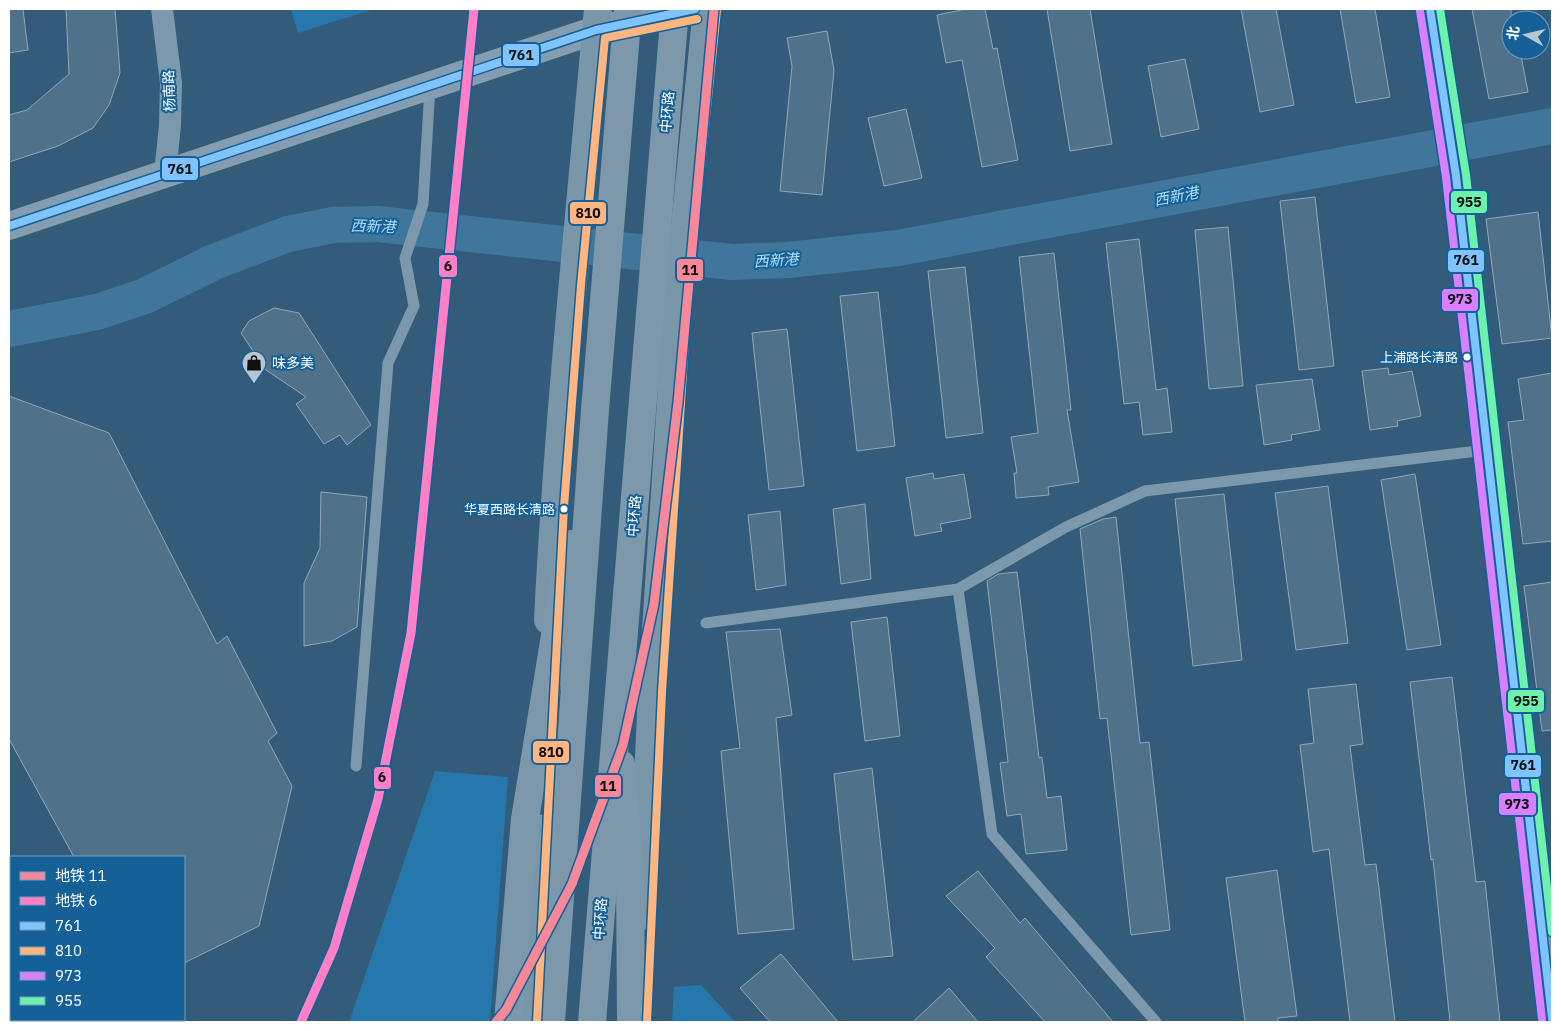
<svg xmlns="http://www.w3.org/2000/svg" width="1561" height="1031" font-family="'IBM Plex Sans','Noto Sans SC',sans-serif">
<rect width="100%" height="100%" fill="#325c7a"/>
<path fill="#2677ac" d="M291,9H374L298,33Z
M435,771L508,777L490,1022H349Z
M701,985L735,1022H672L674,987Z"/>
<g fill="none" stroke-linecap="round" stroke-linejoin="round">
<path stroke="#41769c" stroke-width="36" d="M9,329L97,312L145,296L214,262L288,234L333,225L377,224L732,262L788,260L898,248L1552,126"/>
</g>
<path fill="#4f7189" stroke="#91a8b9" d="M9,9H23L28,50L9,53Z
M66,9H115L120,73L109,105L93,128L58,146L9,162V115L27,110L69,74Z
M966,9H985L993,49L997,48L1018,160L982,167L962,60L946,63L937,15Z
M1047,9H1090L1112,144L1070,151Z
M1241,9H1276L1294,105L1260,112Z
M1340,9H1375L1390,97L1356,103Z
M1472,9H1511V50H1520L1528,92L1489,99Z
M827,31L834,70L822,195L780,191L792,66L787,38Z
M1185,59L1199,129L1161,137L1148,66Z
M906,109L922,178L884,186L868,118Z
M1315,197L1334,366L1299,370L1280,201Z
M1538,212L1552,338L1502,344L1486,219Z
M1228,227L1243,386L1209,389L1195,230Z
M1139,239L1156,390L1167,388L1172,432L1143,435L1139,402L1124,404L1106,243Z
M1054,253L1071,410H1067L1079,482L1048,487L1049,495L1016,498L1014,473H1017L1011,437L1038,433L1019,257Z
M965,267L983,433L946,438L928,271Z
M878,292L895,446L857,451L840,296Z
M274,308L299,313L371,425L347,445L340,435L324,444L296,404L306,397L266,370L241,333L249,321Z
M787,329L804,486L769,490L752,333Z
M1388,368L1389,375L1412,371L1421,416L1397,421L1398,426L1370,430L1362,371Z
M1552,373V541L1523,544L1508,422L1524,420L1518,379Z
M1312,379L1320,430L1291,435L1292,440L1264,445L1256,385Z
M9,396L109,433L217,644L227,636L277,733L268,741L292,786L259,926L184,963V857H74L9,739Z
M933,473L934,479L964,474L971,518L940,524L942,531L915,536L906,478Z
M1415,474L1441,645L1407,650L1381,480Z
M1328,486L1348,643L1296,650L1275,493Z
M321,492L367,497L357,627L332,641L304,646V583L320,548Z
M1224,494L1242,660L1193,666L1175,499Z
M865,504L871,579L841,584L833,509Z
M780,511L786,585L756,590L748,515Z
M1116,517L1140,743L1149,742L1170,930L1131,935L1107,718L1100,719L1080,529L1103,519Z
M1017,572L1039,758L1042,757L1047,798L1061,796L1067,850L1026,854L1021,814L1007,816L1000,763L1008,762L987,581L998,574Z
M1552,582V730L1542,731L1524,586Z
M887,617L900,736L865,741L851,622Z
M780,629L792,715L776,718L794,929L738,934L721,751L740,748L726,632Z
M1452,677L1476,882L1485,881L1500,1022H1450L1433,859L1431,860L1410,682Z
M1356,684L1363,744L1350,746L1365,865L1376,864L1395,1022H1350L1329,849L1313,852L1300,745L1314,743L1308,689Z
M872,768L893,956L853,960L834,774Z
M1277,870L1297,1016L1278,1018V1022H1245L1226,878Z
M978,871L1020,923L1025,918L1113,1022H1045L986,957L995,948L946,896Z
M781,954L838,1022H770L740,988Z
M949,988L978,1022H913Z"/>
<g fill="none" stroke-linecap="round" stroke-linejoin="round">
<path stroke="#7c98ad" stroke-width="11" d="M958,589L992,834L1156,1022
M706,623L958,589L1066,527L1145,491L1486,450
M356,766L388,363L414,306L405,258L423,204L430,87"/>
<path stroke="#7c98ad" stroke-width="22" d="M162,9L171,83L170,125L165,174
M1430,9L1456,176L1552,1018"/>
<path stroke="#849db0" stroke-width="28" d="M9,226L596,30L695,9"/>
<path stroke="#7a97aa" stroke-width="28" d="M548,620C558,416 580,213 598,9
M642,916L652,691L678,295L707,9
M527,1022L537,828"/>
<path stroke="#7c98aa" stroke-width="28" d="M621,764L630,875L631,1022"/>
<path stroke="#7c98aa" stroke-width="28" d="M508,1022L525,819L570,544
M551,1022L595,410L628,9
M592,1022L675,9"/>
<defs>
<path id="bus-1" d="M1430,9L1456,176L1552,1018
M9,226L596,30L695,9"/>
<path id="bus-2" d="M537,1022L564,507L581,285L605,38L697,19
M647,1022L662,692L688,296L717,10"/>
<path id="bus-3" d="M1420,11L1446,177L1542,1019"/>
<path id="bus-4" d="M1440,9L1466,175L1552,932"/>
</defs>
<use href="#bus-1" stroke="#156197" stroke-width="11"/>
<use href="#bus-2" stroke="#156197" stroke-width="11"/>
<use href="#bus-3" stroke="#156197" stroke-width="11"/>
<use href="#bus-4" stroke="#156197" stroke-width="11"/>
<use href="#bus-1" stroke="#80c4ff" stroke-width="8"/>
<use href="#bus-2" stroke="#ffb580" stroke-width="8"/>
<use href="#bus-3" stroke="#d880ff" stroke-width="8"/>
<use href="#bus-4" stroke="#6df2ae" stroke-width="8"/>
<defs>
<path id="metro-1" d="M496,1022L506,1010L572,884L623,745L654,604L678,402L714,9"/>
<path id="metro-2" d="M301,1022L334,948L378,799L411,633L474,9"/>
</defs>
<use href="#metro-1" stroke="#156197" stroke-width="12"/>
<use href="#metro-2" stroke="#156197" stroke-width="12"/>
<use href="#metro-1" stroke="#f78898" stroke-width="9"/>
<use href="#metro-2" stroke="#ff80c7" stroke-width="9"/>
</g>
<defs>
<symbol id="shop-pin" viewBox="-11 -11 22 30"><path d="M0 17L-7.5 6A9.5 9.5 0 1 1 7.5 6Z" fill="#b7c6d0" stroke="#156197"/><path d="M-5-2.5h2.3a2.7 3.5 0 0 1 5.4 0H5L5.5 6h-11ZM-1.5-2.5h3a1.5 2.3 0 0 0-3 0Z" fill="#111"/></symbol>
</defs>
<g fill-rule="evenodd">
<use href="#shop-pin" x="240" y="349" width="28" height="38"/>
</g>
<g fill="#fff" stroke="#156197" stroke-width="2">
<circle cx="1467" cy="357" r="4.5"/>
<circle cx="564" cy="509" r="4.5"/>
</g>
<g text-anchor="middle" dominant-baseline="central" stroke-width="4" stroke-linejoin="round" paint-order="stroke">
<g font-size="13" fill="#fff" stroke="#156197" text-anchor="end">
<text x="1458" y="357">上浦路长清路</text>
<text x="555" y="509">华夏西路长清路</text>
</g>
<g font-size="14" fill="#fff" stroke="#156197">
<text transform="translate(169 91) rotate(-92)">杨南路</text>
<text transform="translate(667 112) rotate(-85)">中环路</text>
<text transform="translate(634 516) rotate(-85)">中环路</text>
<text transform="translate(600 919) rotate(-86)">中环路</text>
</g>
<g font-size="14" fill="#fff" stroke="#156197" text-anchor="start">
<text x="272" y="363">味多美</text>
</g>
<g font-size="15" font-style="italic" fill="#b3def9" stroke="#156197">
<text transform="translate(1176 196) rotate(-11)">西新港</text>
<text transform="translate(373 226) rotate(2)">西新港</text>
<text transform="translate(776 260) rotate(-4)">西新港</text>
</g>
</g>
<g stroke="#156197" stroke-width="2">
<rect x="502" y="43" width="38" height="24" rx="5" fill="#80c4ff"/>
<rect x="161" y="157" width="38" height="24" rx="5" fill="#80c4ff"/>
<rect x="1450" y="190" width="38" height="24" rx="5" fill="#6df2ae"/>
<rect x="569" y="201" width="38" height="24" rx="5" fill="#ffb580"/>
<rect x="1447" y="249" width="38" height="24" rx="5" fill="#80c4ff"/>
<rect x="438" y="254" width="20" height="24" rx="5" fill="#ff80c7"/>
<rect x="676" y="258" width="28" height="24" rx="5" fill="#f78898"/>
<rect x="1441" y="288" width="38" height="24" rx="5" fill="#d880ff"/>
<rect x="1507" y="689" width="38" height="24" rx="5" fill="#6df2ae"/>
<rect x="532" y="740" width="38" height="24" rx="5" fill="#ffb580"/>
<rect x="1504" y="754" width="38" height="24" rx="5" fill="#80c4ff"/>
<rect x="373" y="766" width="19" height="24" rx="5" fill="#ff80c7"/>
<rect x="594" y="774" width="28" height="24" rx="5" fill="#f78898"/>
<rect x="1498" y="792" width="39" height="24" rx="5" fill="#d880ff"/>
</g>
<g font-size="14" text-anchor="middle" font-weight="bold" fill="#111">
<text x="521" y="60">761</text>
<text x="180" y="174">761</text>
<text x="1469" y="207">955</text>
<text x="588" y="218">810</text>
<text x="1466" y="265">761</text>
<text x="448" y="271">6</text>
<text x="690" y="275">11</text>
<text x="1460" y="304">973</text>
<text x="1526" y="706">955</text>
<text x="551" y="757">810</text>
<text x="1523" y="770">761</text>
<text x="382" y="782">6</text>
<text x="608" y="791">11</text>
<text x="1517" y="809">973</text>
</g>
<rect width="1561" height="1031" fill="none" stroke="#ffffff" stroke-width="20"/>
<rect x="10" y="856" width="175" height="165" fill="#156197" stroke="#73a0c1"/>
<rect x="20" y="872" width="25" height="8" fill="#f78898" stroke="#73a0c1"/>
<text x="55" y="881" font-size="15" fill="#ffffff">地铁 11</text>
<rect x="20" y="897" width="25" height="8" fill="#ff80c7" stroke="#73a0c1"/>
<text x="55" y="906" font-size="15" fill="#ffffff">地铁 6</text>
<rect x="20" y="922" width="25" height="8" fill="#80c4ff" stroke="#73a0c1"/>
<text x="55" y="931" font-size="15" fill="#ffffff">761</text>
<rect x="20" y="947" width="25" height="8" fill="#ffb580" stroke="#73a0c1"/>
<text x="55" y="956" font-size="15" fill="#ffffff">810</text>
<rect x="20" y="972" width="25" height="8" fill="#d880ff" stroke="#73a0c1"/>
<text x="55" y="981" font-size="15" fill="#ffffff">973</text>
<rect x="20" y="997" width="25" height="8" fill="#6df2ae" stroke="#73a0c1"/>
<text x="55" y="1006" font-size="15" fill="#ffffff">955</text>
<g transform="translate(1526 35) rotate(278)"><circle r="24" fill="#156197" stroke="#73a0c1"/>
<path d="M0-4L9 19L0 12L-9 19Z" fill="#b7c6d0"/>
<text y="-8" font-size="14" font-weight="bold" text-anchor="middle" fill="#ffffff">北</text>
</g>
</svg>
